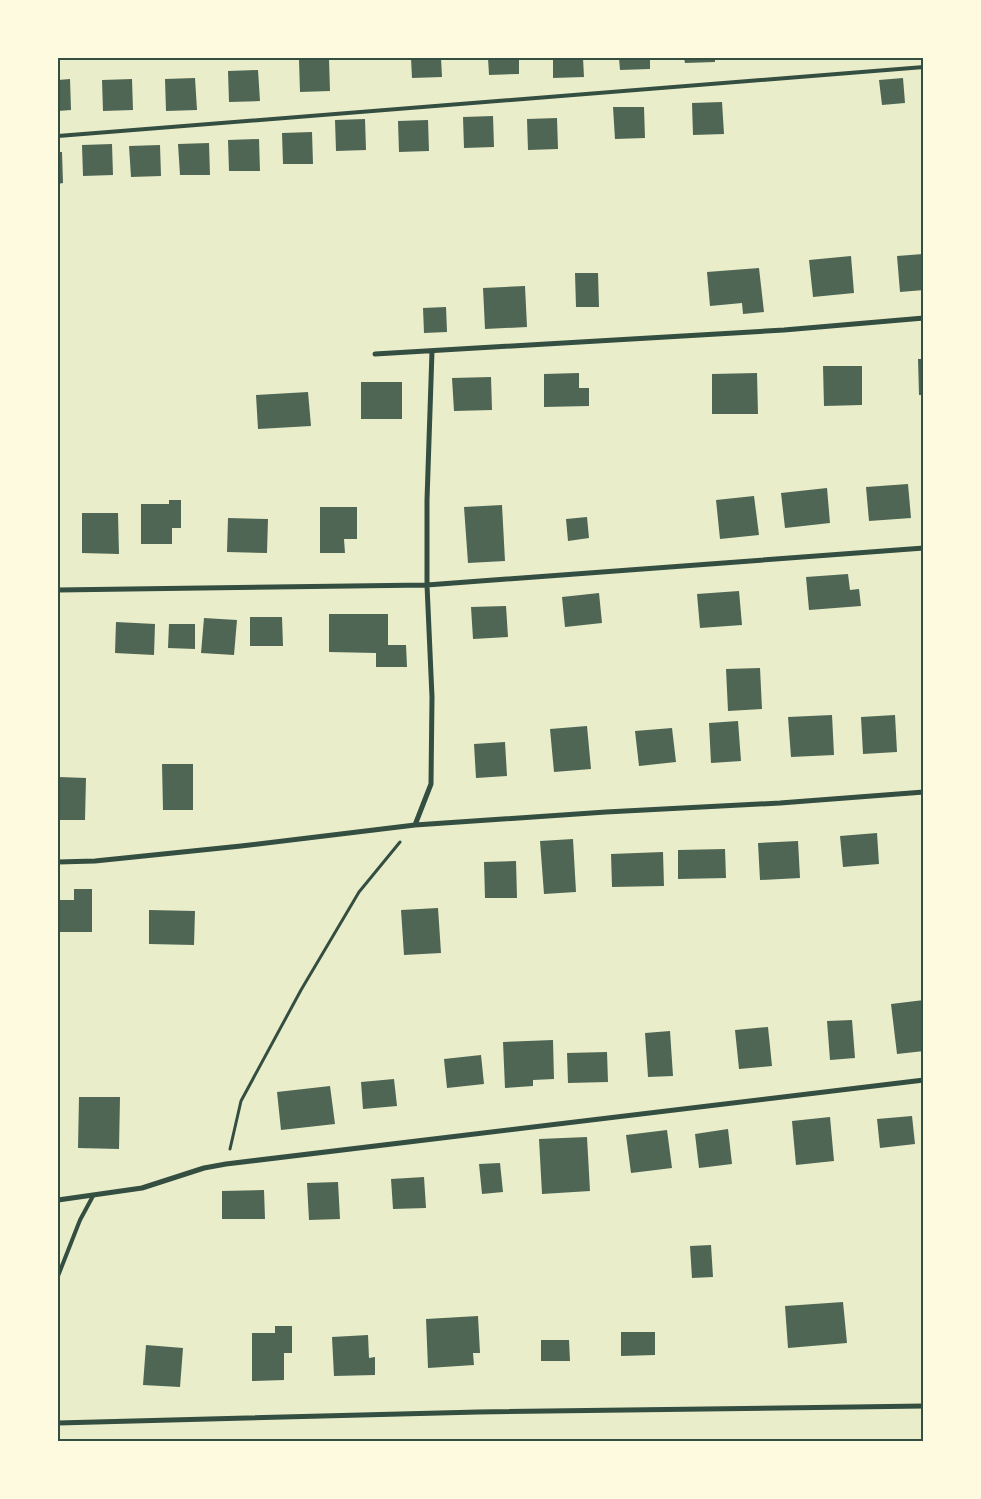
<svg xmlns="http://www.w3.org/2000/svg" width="981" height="1499" font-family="Raleway,sans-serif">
<rect width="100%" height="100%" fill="#e9edc9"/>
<path fill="#4f6655" d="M411,58H441L442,77L412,78Z
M488,58H519V74L489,75Z
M553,58H583L584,77L553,78Z
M619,58H650V69L620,70Z
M684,58H715V62L685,63Z
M750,58H780V59L750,60Z
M329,59L330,91L300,92L299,60Z
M258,70L260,101L229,102L228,71Z
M195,78L197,110L166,111L165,79Z
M903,78L905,103L882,105L879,80Z
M70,79L71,110L58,111V80Z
M132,79L133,110L103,111L102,80Z
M722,102L724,134L693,135L692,103Z
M613,107H644L645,138L615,139Z
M493,116L494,147L464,148L463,117Z
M557,118L558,149L528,150L527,119Z
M365,119L366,150L336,151L335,120Z
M428,120L429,151L399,152L398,121Z
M312,132L313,164H283L282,133Z
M259,139L260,171H229L228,140Z
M209,143L210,175H180L178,144Z
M112,144L113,175L83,176L82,145Z
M160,145L161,176L131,177L129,146Z
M58,152H62L63,183L58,184Z
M923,254L924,290L900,292L897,256Z
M851,256L854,293L813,297L809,260Z
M759,268L764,312L743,314L742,303L710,306L707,272Z
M575,273H598L599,307H576Z
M525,286L527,327L485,329L483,288Z
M446,307L447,332L424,333L423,308Z
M918,359H924V395H919Z
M823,366H862V405L824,406Z
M579,373V388H589V406L544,407V374Z
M757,373L758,414H712V374Z
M491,377L492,410L454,411L452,378Z
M361,382H402V419H361Z
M308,392L311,426L258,429L256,395Z
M908,484L911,518L869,521L866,487Z
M827,488L830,523L785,528L781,493Z
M754,496L759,535L720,539L716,500Z
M169,500H181V528H172V544H141V504H169Z
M502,505L505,561L468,563L464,507Z
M320,507H357V539H344L345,553H320Z
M82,513H118L119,554L82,553Z
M587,517L589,538L568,541L566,519Z
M228,518L268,519L267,553L227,552Z
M848,574L850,590L859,589L861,606L809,610L806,577Z
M739,591L742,625L700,628L697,594Z
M599,593L602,623L565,627L562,597Z
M506,606L508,637L473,639L471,607Z
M329,614H388V645H406L407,667H376V653L329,652Z
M250,617H282L283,646H250Z
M204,618L237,620L234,655L201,653Z
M116,622L155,624L154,655L115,653Z
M169,624H195V649L168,648Z
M760,668L762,709L728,711L726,669Z
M832,715L834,755L791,757L788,717Z
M895,715L897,752L863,754L861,717Z
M738,721L741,761L711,763L709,723Z
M587,726L591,769L554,772L550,729Z
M672,728L676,762L639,766L635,731Z
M505,742L507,776L476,778L474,744Z
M162,764H193V810H163Z
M59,777L86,778L85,820H58Z
M877,833L879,864L843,867L840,836Z
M573,839L576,892L544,894L540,841Z
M798,841L800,878L760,880L758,843Z
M725,849L726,878L678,879V850Z
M663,852L664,886L612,887L611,854Z
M516,861L517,898H485L484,862Z
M74,889H92V932H58V900H74Z
M438,908L441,953L404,955L401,910Z
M149,910L195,911L194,945L149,944Z
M924,1000V1051L897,1054L891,1004Z
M852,1020L855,1058L830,1060L827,1021Z
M768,1027L772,1066L739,1069L735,1030Z
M670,1031L673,1076L648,1077L645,1033Z
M553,1040L554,1079L533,1080V1086L505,1088L503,1042Z
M607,1052L608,1082L568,1083L567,1053Z
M481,1055L484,1084L447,1088L444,1059Z
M394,1079L397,1106L363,1109L361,1082Z
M330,1086L335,1124L281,1130L277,1092Z
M79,1097H120L119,1149L78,1148Z
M912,1116L915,1144L880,1148L877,1119Z
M830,1117L834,1161L796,1165L792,1121Z
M728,1129L732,1164L699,1168L695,1134Z
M667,1130L672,1168L631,1173L626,1135Z
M587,1137L590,1191L542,1194L539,1139Z
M500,1163L503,1192L482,1194L479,1164Z
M424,1177L426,1208L393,1209L391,1179Z
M338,1182L340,1219L309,1220L307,1183Z
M264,1190L265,1219H222V1191Z
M711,1245L713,1277L692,1278L690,1246Z
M843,1302L847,1343L788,1348L785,1306Z
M478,1316L480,1353H473L474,1365L428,1368L426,1319Z
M275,1326H292V1353H284V1380L252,1381V1333H275Z
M621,1332H655V1355L621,1356Z
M368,1335L369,1358L375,1357V1375L334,1376L332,1337Z
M541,1340H569L570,1361H541Z
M146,1345L183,1348L180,1387L143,1385Z"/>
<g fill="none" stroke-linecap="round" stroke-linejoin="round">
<path stroke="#344e41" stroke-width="3" d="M230,1149L241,1101L301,990L359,892L400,842"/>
<path stroke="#344e41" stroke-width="4" d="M58,136L924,67
M58,1276L80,1220L93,1196"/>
<path stroke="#344e41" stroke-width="5" d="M375,354L784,330L924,318
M58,590L427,585L924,548
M415,825L431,784L432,697L427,585V500L432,351
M58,862L95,861L241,846L415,825L606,812L780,803L924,792
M58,1200L142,1188L204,1168L226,1164L924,1080
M58,1423L478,1412L924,1406"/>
</g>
<rect width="981" height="1499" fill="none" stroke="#fefae0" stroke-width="118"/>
<rect x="59" y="59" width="863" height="1381" fill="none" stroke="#344e41" stroke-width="2"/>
</svg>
